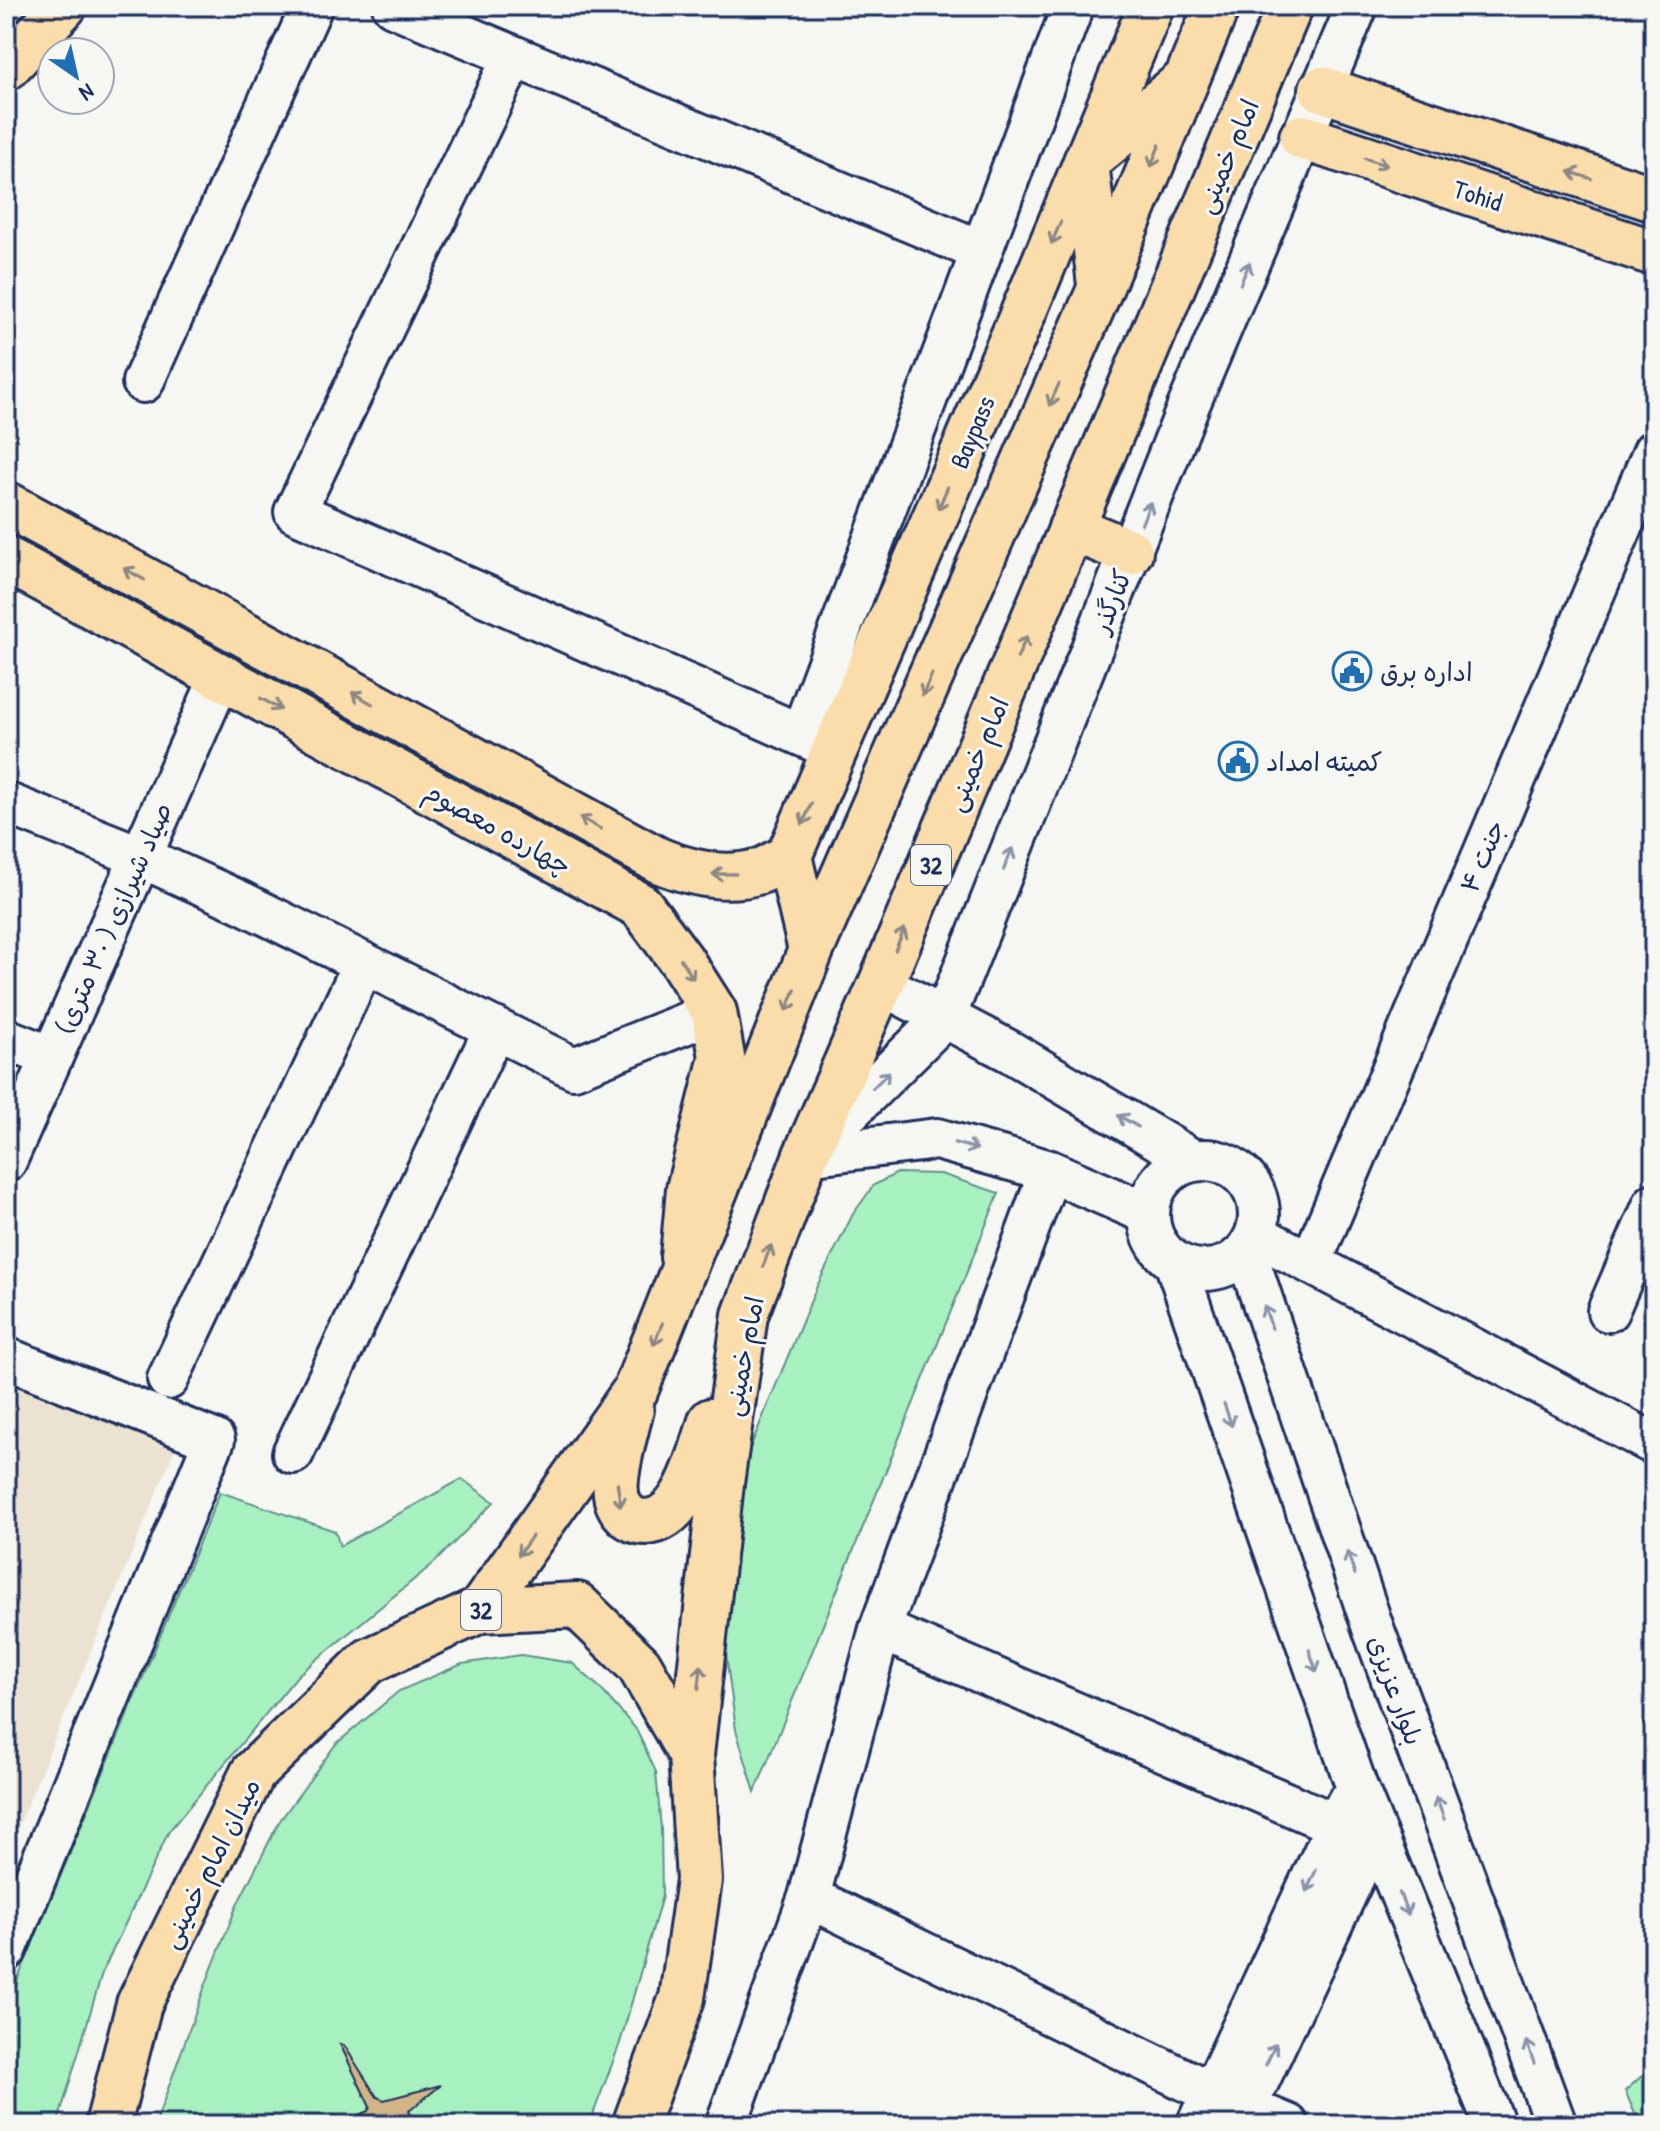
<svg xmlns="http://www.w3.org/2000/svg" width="1660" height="2131" font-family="'Patrick Hand','Playpen Sans Arabic',sans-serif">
<rect width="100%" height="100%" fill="#f6f6f2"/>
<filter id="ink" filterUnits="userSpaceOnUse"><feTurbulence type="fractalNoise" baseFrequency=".0125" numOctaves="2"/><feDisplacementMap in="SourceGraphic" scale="16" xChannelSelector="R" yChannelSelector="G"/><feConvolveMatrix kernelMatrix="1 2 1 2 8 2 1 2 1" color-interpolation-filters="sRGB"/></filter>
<g filter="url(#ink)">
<path fill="#ebe2d2" d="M6,1363L178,1442L6,1856Z"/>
<path fill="#a7f0bf" stroke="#61908e" stroke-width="2" d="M897,1173L941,1174L999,1193L755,1792L736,1730L726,1655V1607L738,1477L817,1286L853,1214L874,1185Z
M462,1479L494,1502L434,1563L298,1675L169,1831L102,1973L57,2125H6V2007L220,1492L335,1531L340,1546Z
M521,1655L572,1663L599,1687L636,1729L656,1772L661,1829L662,1896L620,2043L589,2125H155L205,1986L237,1905L279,1822L336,1744L399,1691L462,1664Z
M1654,2065V2125H1640L1625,2091Z"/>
<path fill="#d1b586" stroke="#1b2f5e" stroke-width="2" d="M340,2044L344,2045L377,2097L384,2100L441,2085L409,2111L413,2119L410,2125H375L369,2123L336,2125L368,2111L370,2107Z"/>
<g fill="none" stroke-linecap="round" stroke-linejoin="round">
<defs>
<path id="minor" d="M393,6L981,251
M513,58L295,512L835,750
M143,382L312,6
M801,735L1073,6
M6,803L139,856L241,902L574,1068L714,1012
M881,984L1009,1051L1194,1161
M6,1039L51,1057
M809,1152L945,1017L1188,407L1357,6
M806,1155L937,1139L1050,1171L1149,1214
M1149 1215a55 55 0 1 1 110 0a55 55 0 1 1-110 0Z
M6,1161L221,676
M1050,1171L880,1629L1337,1825
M1257,1235L1654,1444
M1246,1252L1373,1628L1556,2125
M1175,1262L1356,1785L1495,2125
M1311,1262L1654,451
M1608,1311L1654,1204
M6,1358L214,1440L6,1950
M168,1379L364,963
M293,1453L495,1028
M809,1897L1212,2093L1288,2125
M726,2125L809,1897L880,1629
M1197,2125L1347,1803
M1238,2125L1375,1832"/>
<path id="major" d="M6,68L64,6
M1322,89L1654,199
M1302,137L1654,253
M6,504L658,860C690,873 726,882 760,871C770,868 780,861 789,856L1019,323L1151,6
M6,559L641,906L681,960L714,1012L722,1057L689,1189L683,1257"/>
<path id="highway" d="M1100,285L1086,162L1181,84
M1071,528L1130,552
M789,856L811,950
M631,1409C626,1430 613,1473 616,1494C617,1506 626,1518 638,1521C683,1531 701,1453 711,1421
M480,1610L635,1391L811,950L1100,289L1217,6
M691,1755L721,1483L745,1315L806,1155L881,984L1290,6
M108,2125L139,2004L253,1773L369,1661L480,1610L577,1605L639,1665L691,1755L699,1880L682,1998L635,2125"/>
</defs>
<use href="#minor" stroke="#1b2f5e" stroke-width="46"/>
<use href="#major" stroke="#1b2f5e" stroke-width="50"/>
<use href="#highway" stroke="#1b2f5e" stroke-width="50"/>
<use href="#minor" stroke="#f6f6f2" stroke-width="40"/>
<use href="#major" stroke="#faddab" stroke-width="44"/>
<use href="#highway" stroke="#faddab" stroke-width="44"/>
</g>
<defs><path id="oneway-shaft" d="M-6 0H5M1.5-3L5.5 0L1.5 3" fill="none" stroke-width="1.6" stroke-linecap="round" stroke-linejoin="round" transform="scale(2)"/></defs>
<g stroke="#8a8684">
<use href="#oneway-shaft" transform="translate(1155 156) rotate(112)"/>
<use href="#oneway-shaft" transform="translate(1376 162) rotate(18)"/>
<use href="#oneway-shaft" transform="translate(1580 175) rotate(-162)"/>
<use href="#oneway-shaft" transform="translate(1056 233) rotate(113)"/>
<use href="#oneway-shaft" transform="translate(1054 395) rotate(114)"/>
<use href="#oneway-shaft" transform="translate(943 498) rotate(113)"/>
<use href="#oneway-shaft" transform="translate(134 574) rotate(-151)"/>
<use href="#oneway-shaft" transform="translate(1022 647) rotate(-67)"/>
<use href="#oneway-shaft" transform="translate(927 685) rotate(114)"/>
<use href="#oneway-shaft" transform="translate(362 698) rotate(-151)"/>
<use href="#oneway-shaft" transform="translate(271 704) rotate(29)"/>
<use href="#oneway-shaft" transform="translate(807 814) rotate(113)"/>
<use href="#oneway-shaft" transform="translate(590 823) rotate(-151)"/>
<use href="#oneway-shaft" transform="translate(724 874) rotate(179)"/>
<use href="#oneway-shaft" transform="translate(900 939) rotate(-67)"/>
<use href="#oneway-shaft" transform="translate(687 969) rotate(57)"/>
<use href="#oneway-shaft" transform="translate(791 1000) rotate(112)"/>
<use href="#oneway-shaft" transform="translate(767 1256) rotate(-69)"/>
<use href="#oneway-shaft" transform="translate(658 1334) rotate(112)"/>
<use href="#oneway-shaft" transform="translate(619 1495) rotate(82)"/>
<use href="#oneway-shaft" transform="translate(525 1546) rotate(125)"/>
<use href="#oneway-shaft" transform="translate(700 1677) rotate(-84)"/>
</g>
<g stroke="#8892a8">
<use href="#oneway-shaft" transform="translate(1245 273) rotate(-67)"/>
<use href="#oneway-shaft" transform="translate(1146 513) rotate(-68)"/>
<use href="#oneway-shaft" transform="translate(1008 859) rotate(-68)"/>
<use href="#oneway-shaft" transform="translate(881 1080) rotate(-45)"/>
<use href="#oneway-shaft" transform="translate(1128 1121) rotate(-150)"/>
<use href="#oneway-shaft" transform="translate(966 1146) rotate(15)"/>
<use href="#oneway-shaft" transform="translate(1268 1317) rotate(-109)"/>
<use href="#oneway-shaft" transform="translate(1228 1415) rotate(71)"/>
<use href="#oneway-shaft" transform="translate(1351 1563) rotate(-109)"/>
<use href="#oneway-shaft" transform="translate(1313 1661) rotate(71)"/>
<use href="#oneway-shaft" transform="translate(1440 1808) rotate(-110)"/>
<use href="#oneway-shaft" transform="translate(1311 1881) rotate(115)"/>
<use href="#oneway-shaft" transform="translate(1404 1904) rotate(68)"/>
<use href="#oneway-shaft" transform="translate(1530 2052) rotate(-110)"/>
<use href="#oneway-shaft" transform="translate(1271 2054) rotate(-65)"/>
</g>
</g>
<defs>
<symbol id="civic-ring" viewBox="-11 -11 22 22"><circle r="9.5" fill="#f6f6f2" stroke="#1f6fb2" stroke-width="1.5"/><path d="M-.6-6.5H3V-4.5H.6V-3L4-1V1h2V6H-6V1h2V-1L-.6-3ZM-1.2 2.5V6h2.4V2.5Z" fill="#1f6fb2"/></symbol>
</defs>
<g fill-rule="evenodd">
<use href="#civic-ring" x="1330" y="649" width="44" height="44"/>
<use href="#civic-ring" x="1216" y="739" width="44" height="44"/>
</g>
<g text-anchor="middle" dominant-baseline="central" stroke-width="6" stroke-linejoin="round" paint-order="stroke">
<g fill="#f6f6f2" stroke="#5d6b8a" stroke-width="2">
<rect x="911" y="845" width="40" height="40" rx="6"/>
<rect x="461" y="1590" width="40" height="40" rx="6"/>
</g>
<g font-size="24" font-weight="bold" fill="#1b2f5e">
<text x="931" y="865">32</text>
<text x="481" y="1610">32</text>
</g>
<g font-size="26" fill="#1b2f5e" stroke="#f6f6f2">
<text transform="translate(1227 156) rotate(-67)">امام خمینی</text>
<text transform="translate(1478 195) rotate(18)">Tohid</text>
<text transform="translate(972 432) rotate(-67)">Baypass</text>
<text transform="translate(1111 601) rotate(-68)">کنارگذر</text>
<text transform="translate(977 754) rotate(-67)">امام خمینی</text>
<text transform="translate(498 828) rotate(29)">چهارده معصوم</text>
<text transform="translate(1482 856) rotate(-67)">جنت ۴</text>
<text transform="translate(113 918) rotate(-66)">صیاد شیرازی ( ۳۰ متری)</text>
<text transform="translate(743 1356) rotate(-79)">امام خمینی</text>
<text transform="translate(1396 1690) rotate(70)">بلوار عزیزی</text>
<text transform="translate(210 1863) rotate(-63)">میدان امام خمینی</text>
</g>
<g font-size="26" fill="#1b2f5e" stroke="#f6f6f2" text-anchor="start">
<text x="1380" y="671">اداره برق</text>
<text x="1266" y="761">کمیته امداد</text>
</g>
</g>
<rect width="1660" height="2131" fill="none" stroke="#f6f6f2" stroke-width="32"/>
<rect x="16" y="16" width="1628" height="2099" fill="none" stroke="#1b2f5e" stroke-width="3" filter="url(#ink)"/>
<g transform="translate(76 76) rotate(146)"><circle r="38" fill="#f6f6f2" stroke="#9ea6b7" stroke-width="2"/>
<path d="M0-6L14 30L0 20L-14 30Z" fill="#1f6fb2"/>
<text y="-12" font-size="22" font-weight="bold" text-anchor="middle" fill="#1b2f5e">N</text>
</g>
</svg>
